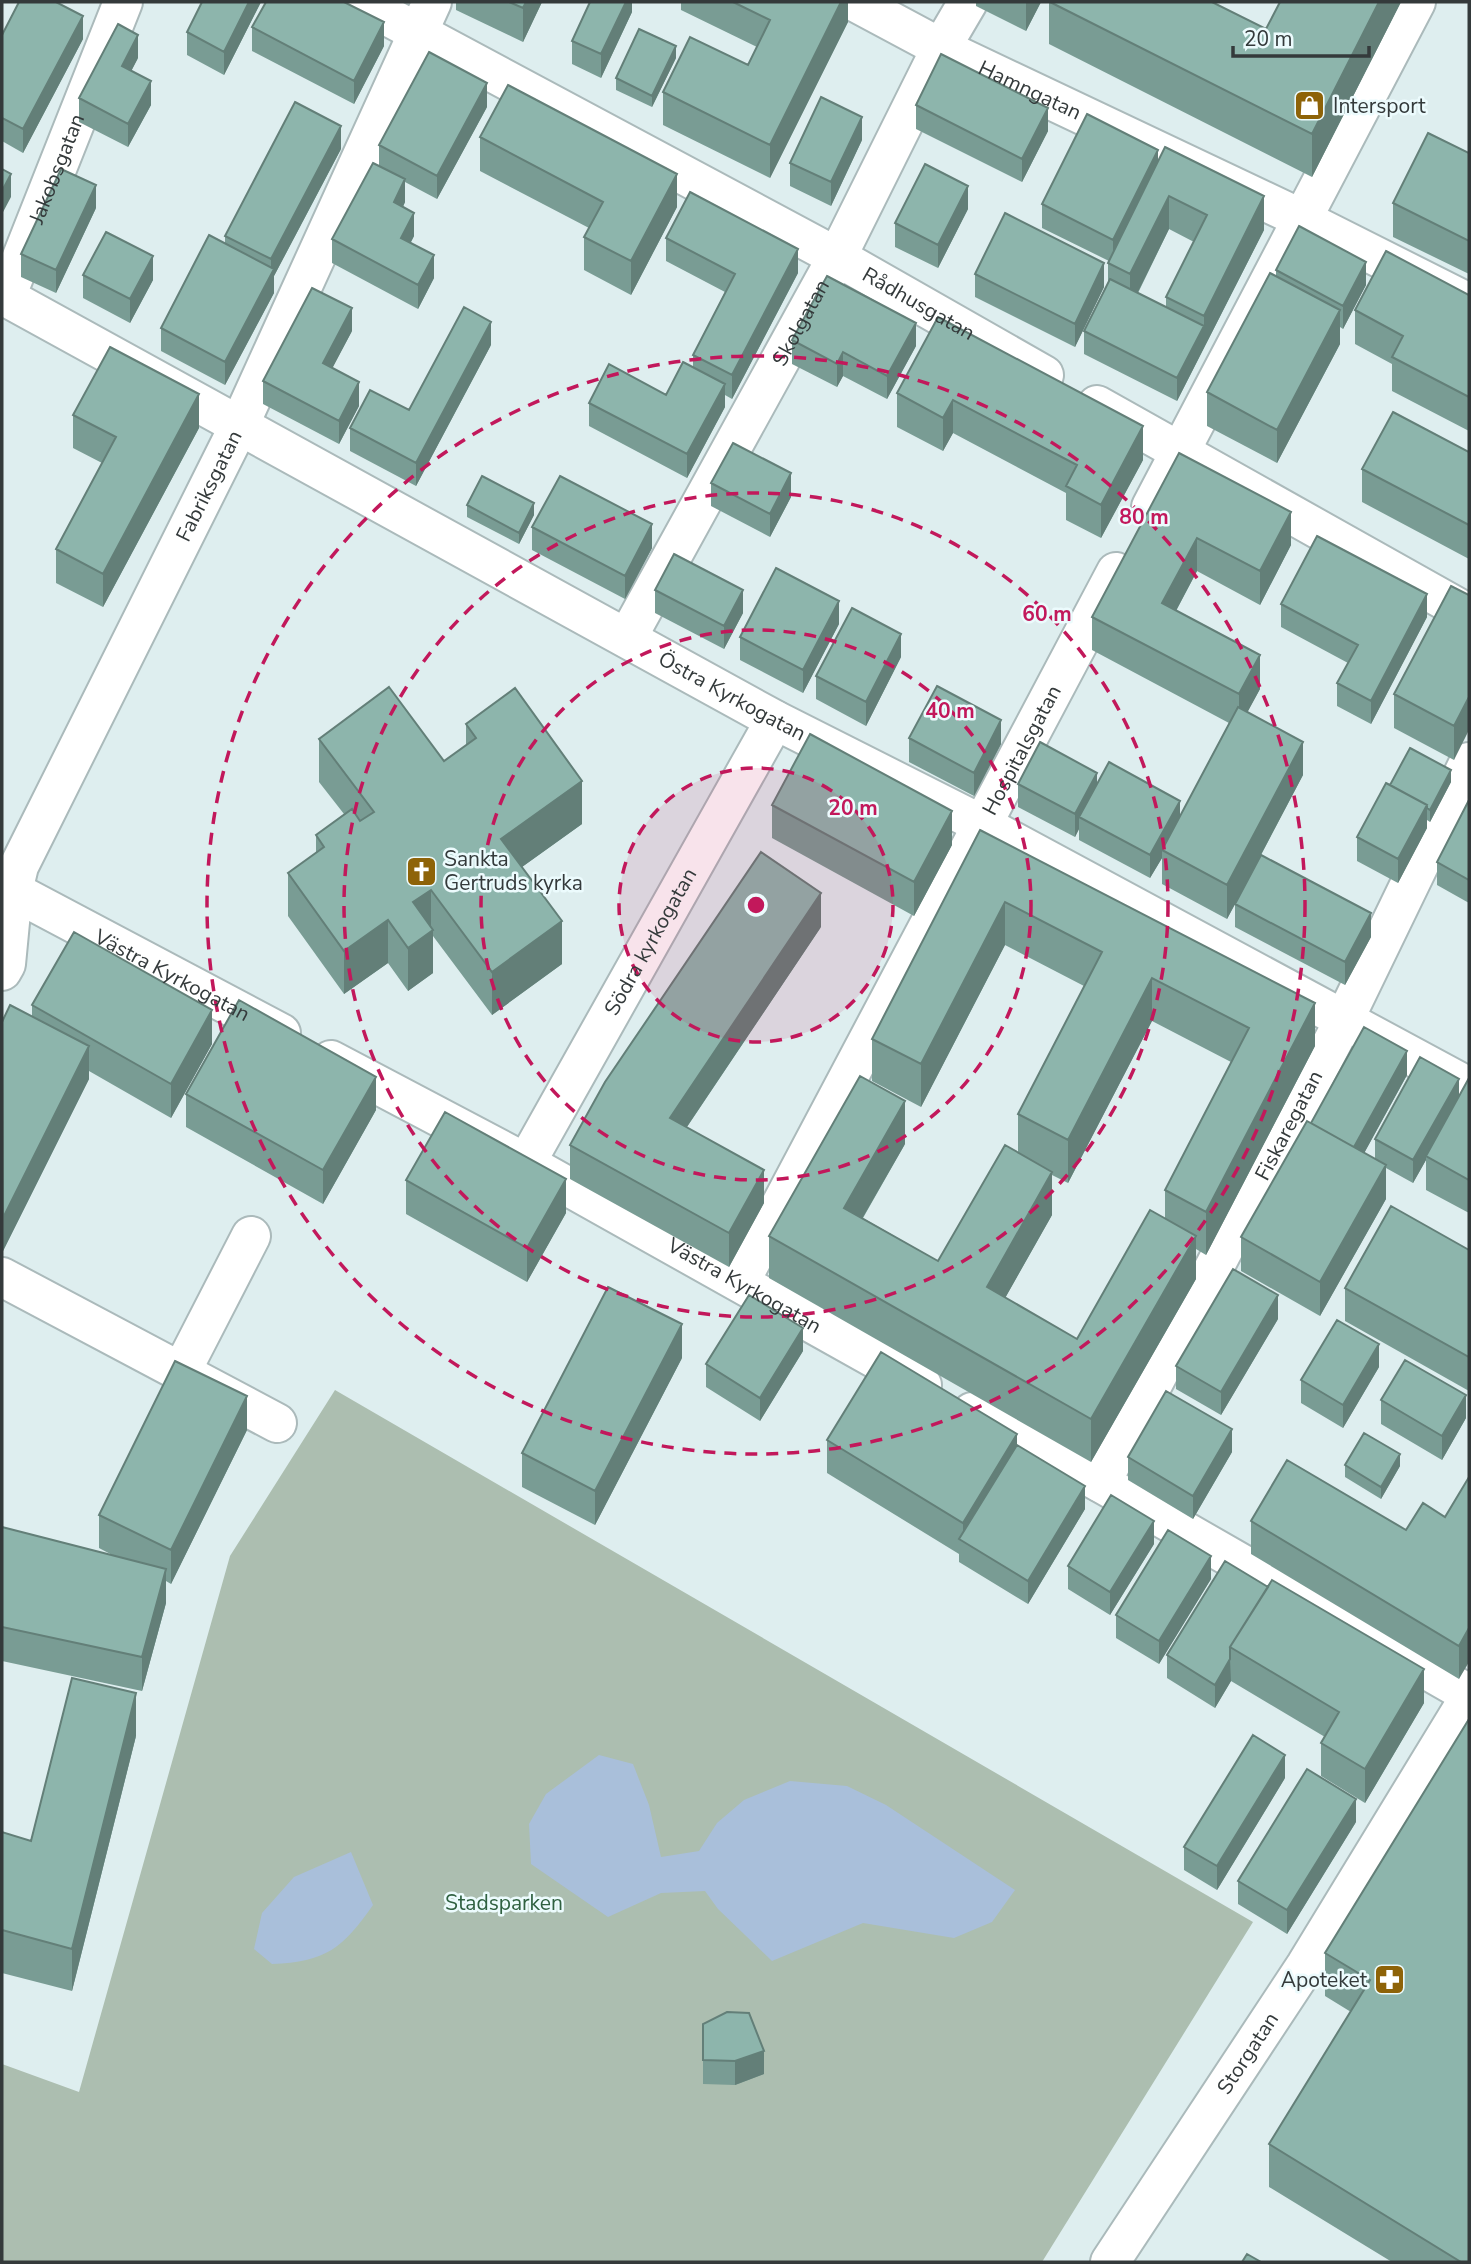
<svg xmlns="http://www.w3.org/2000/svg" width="1471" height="2264" font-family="'Nunito Sans',sans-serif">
<rect width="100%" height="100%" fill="#deeeef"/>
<path fill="#acbeb0" d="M335,1390L1253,1922L1042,2262H2V2064L79,2092L230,1556Z"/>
<path fill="#a9bfda" d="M599,1755L633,1764L649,1805L661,1857L699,1851L717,1823L744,1800L790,1781L847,1786L886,1805L1015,1890L992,1922L954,1938L863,1923L772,1961L718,1909L705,1891L661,1893L608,1917L531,1864L529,1824L546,1794Z
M351,1852L373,1905C343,1948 326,1962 272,1964L254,1949L262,1913L294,1877Z"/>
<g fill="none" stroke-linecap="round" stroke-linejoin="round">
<defs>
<g id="minor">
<path id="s1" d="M361,2L837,257L1044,375"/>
<path id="s2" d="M855,2L941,48L1302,219L1469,303"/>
<path id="s3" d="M2,295L775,720L983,825L1469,1087"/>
<path id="s4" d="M6,297L123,2"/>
<path d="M1097,405L1469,614"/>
<path d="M1151,507L1416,2"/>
<path id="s5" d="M627,638L837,257L941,48L968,2"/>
<path id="s6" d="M2,877L13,891L281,1033"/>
<path id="s7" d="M2,971L6,964L13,891L19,866L239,426L432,2"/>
<path id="s8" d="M331,1060L526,1163L922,1385"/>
<path id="s9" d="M526,1163L775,720"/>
<path d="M2,1277L277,1423"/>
<path id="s10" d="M740,1282L1116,572"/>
<path d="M181,1372L251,1236"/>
<path d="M972,1412L1101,1483L1469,1694"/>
<path id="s11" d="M1101,1483L1344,1020L1469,762"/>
<path id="s12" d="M1110,2262L1306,1965L1469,1698"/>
</g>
</defs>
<use href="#minor" stroke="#abbabb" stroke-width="42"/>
<use href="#minor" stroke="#fff" stroke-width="38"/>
</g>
<path fill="#799c94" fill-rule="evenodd" d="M202,2H261L224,75L187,55V32Z
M456,2H542L523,42L456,10Z
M632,2V12L601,78L572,64V41Z
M681,2H848V22L770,178L663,125V92L748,65L757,47L681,10Z
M976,2H1041L1026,31L976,6Z
M1049,2L1266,29L1401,2L1312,177L1049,44Z
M252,27L384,46L354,104L252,51Z
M2,35L83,39L23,153L2,141Z
M138,58L131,71L151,105L128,147L79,122V98Z
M676,58L652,107L616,90V78Z
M916,105L1048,131L1022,182L916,129Z
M487,107L437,199L405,182V202L403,207L414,236L411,242L434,278L418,309L332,263V239L379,165V145Z
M480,137L677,207L631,295L584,270V237L589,228L480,171Z
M862,140L831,206L790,186V163Z
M341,149L274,276V293L225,385L161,351V328L225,244V236Z
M1469,153V274L1393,237V203Z
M1158,160L1264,230L1177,401L1084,354V331L1108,284V263L1109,261L1042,228V204ZM1169,229L1194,242L1166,297V307L1138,293Z
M96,208L56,293L21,277V254Z
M968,209L938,268L895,247V223Z
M666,238L798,273L732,399L725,395V407L687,478L589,426V403L666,395L693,367V355L725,292L666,261Z
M1276,270L1366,285L1343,329L1340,327V344L1277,463L1207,426V392L1276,277Z
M975,274L1104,287L1075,347L975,297Z
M83,275L153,280L130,323L83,298Z
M1469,295V431L1392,391V364L1355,344V310Z
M938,317L1143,460L1101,538L1066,520V493L953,433L943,451L897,427V393Z
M352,331L332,368L359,406L339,444L263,404V381Z
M792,340L916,346L887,399L843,376L837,387L792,364Z
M491,345L416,486L350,451V428L409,410Z
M73,415L199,428L103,607L56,583V549L102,463L73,448Z
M1469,452V559L1362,502V469Z
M1179,453L1291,545L1260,605L1197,571L1176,611L1260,689L1247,712L1303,775L1261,855L1371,937L1345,985L1235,927V904L1244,888L1227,919L1162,884V858L1150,878L1079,840V829L1075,837L1018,807V784H1097L1180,816L1229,723L1092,650V617Z
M711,483L791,497L770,537L711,506Z
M467,505L534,515L519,544L467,517Z
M532,527L652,548L625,599L532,550Z
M655,590L743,613L724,649L655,613Z
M1469,595L1454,760L1394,728V694Z
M1281,604L1427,617L1371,724L1337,706V683L1348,663L1281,627Z
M839,624L803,693L740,660V637Z
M901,657L866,726L816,699V676Z
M466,724L582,824L522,867L562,964L492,1015L433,936V973L408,991L388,963L344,994L288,916V873L316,853V835L344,814L319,782V739L444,761L466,746Z
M909,738L1001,744L974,796L909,762Z
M1451,782L1430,822L1427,820V828L1398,883L1357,861V837L1390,785Z
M1469,800V903L1437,885V862Z
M772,805L952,845L914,916L772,838Z
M980,830L1315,1046L1206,1255L1196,1249V1279L1091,1462L769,1278V1236L905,1144L863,1218L938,1261L1018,1152V1114L1084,986L1005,945L921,1107L872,1081V1039ZM1152,1021L1231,1062L1165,1190V1218L1077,1339L1005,1298L1052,1215V1175L1068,1183Z
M821,927L687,1127L764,1203L729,1267L570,1179V1145Z
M32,1005L212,1044L171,1118L89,1071V1079L3,1251L2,1022L32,1017Z
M1407,1075L1364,1153L1375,1159V1139L1459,1097L1469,1078V1213L1426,1190V1160L1413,1183L1386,1168V1199L1320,1316L1241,1271V1237L1311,1123Z
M186,1094L376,1110L323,1204L186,1127Z
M406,1180L566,1213L527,1282L406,1214Z
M1469,1250V1391L1345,1321V1288Z
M1278,1319L1221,1415L1176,1389V1366Z
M803,1351L760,1421L706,1387V1364Z
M682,1358L595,1525L522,1487V1453Z
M1379,1367L1343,1428L1301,1403V1380Z
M1381,1400L1466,1418L1442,1460L1381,1424Z
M247,1430L171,1584L166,1581V1603L142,1691L2,1661V1527L116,1557L99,1548V1515Z
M827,1440L1017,1445L1085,1509L1028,1604L959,1562V1554L827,1473Z
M1232,1452L1193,1519L1128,1480V1457Z
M1345,1465L1400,1466L1381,1499L1345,1477Z
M1469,1477L1459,1679L1251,1554V1521L1406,1530L1445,1517Z
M1154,1544L1110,1615L1068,1589V1566Z
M1225,1561L1424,1703L1365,1803L1321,1776V1743L1325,1737L1231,1681L1215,1708L1167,1678V1655Z
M1211,1579L1159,1664L1116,1638V1615Z
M1469,1719V2262H1392L1269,2187V2144L1351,2012L1325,1996V1953Z
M136,1736L72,1991L2,1973V1832L31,1841Z
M1285,1778L1217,1890L1184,1870V1847Z
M1356,1822L1287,1934L1238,1904V1881Z
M703,2024L764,2074L735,2085L703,2084Z"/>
<path fill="#637f78" d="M249,2H261L224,75V52Z
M526,2H542L523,42V8Z
M626,2H632V12L601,78V54Z
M841,2H848V22L770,178V145Z
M1026,2H1041L1026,31Z
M1379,2H1401L1312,177V134Z
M83,16V39L23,153V129Z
M384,22V46L354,104V81Z
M138,35V58L122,89V66Z
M676,46V58L652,107V96Z
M151,81V105L128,147V124Z
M487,83V107L437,199V176Z
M1048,108V131L1022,182V159Z
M862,117V140L831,206V182Z
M341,126V149L274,276V293L225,385V362L271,275V259Z
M1158,150V173L1113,263V240Z
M11,174V197L2,214V191Z
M677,174V207L631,295V261Z
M405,179V202L394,225V202Z
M96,185V208L56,293V270Z
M968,186V209L938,268V245Z
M1169,196V229L1130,308V274Z
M1264,196V230L1177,401V378L1204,326V316Z
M414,213V236L401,261V238Z
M798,249V273L732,399V375Z
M434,255V278L418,309V285Z
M153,256V280L130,323V299Z
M1366,262V285L1343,329V306Z
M1104,263V287L1075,347V324Z
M352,308V331L323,386V363Z
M1340,310V344L1277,463V430Z
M491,322V345L416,486V463Z
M916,323V346L887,399V376Z
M843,352V376L837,387V364Z
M359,382V406L339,444V421Z
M725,384V407L687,478V454Z
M199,394V428L103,607V574Z
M953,400V433L943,451V418Z
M1143,426V460L1101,538V505Z
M791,473V497L770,537V514Z
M534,503V515L519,544V533Z
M1291,512V545L1260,605V571Z
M652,524V548L625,599V576Z
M1197,538V571L1162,637V603Z
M743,590V613L724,649V626Z
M1427,594V617L1371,724V701Z
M839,601V624L803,693V670Z
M901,634V657L866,726V702Z
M1260,655V689L1239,728V694Z
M1469,697V730L1454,760V726Z
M1001,720V744L974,796V773Z
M1303,742V775L1227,919V885Z
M1451,770V782L1430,822V810Z
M1097,773V796L1079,817V829L1075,837V814Z
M582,781V824L501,882V839Z
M1180,801V824L1162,850V858L1150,878V855Z
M1427,805V828L1398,883V859Z
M952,811V845L914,916V882Z
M431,890V932L433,930V973L408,991V948L413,902Z
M821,893V927L670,1152V1118Z
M1005,902V945L921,1107V1064Z
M1371,913V937L1345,985V962Z
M388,920V963L344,994V951Z
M562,921V964L492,1015V972Z
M1152,978V1021L1068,1183V1140Z
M1315,1003V1046L1206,1255V1212Z
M212,1010V1044L171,1118V1084Z
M89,1046V1079L3,1251V1218Z
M1407,1051V1075L1350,1179V1155Z
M376,1077V1110L323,1204V1170Z
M1459,1079V1102L1426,1156V1160L1413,1183V1160Z
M905,1101V1144L844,1250V1208Z
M1386,1165V1199L1320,1316V1282Z
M764,1170V1203L729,1267V1233Z
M1052,1172V1215L987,1330V1287Z
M566,1179V1213L527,1282V1248Z
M1196,1236V1279L1091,1462V1419Z
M1278,1295V1319L1221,1415V1392Z
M682,1324V1358L595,1525V1491Z
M803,1328V1351L760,1421V1398Z
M1379,1344V1367L1343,1428V1405Z
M1466,1395V1418L1442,1460V1436Z
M247,1396V1430L171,1584V1550Z
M1232,1429V1452L1193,1519V1496Z
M1017,1434V1468L963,1541V1523Z
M1400,1454V1466L1381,1499V1487Z
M1085,1486V1509L1028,1604V1581Z
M1154,1521V1544L1110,1615V1592Z
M1211,1556V1579L1159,1664V1641Z
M166,1569V1603L142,1691V1657Z
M1469,1628V1662L1459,1679V1646Z
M1230,1659L1231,1681L1215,1708V1685Z
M1424,1669V1703L1365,1803V1769Z
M136,1693V1736L72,1991V1949Z
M1285,1755V1778L1217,1890V1866Z
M1356,1799V1822L1287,1934V1910Z
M764,2051V2074L735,2085V2061Z"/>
<path fill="#8db5ac" stroke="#637f78" stroke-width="2" d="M19,2H56L83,16L23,129L2,118V35Z
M202,2H249L224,52L187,32Z
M266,2H344L384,22L354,81L252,27Z
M509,2H526L523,8Z
M590,2H626L601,54L572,41Z
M733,2H841L770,145L663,92L690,37L748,65L770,20Z
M1050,2H1212L1266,29L1280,2H1379L1312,134Z
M118,24L138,35L122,66L151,81L128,124L79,98Z
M639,29L676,46L652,96L616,78Z
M429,52L487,83L437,176L379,145Z
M941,54L1048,108L1022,159L916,105Z
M508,85L677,174L631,261L584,237L603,202L480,137Z
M821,97L862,117L831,182L790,163Z
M295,102L341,126L271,259L225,236Z
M1087,114L1158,150L1113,240L1042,204Z
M1428,133L1469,153V241L1393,203Z
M1165,147L1264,196L1204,316L1166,297L1207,215L1169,196L1130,274L1108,263Z
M373,163L405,179L394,202L414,213L401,238L434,255L418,285L332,239Z
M925,164L968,186L938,245L895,223Z
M2,169L11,174L2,191Z
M61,169L96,185L56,270L21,254Z
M690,192L798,249L732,375L693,355L735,274L666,238Z
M1005,213L1104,263L1075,324L975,274Z
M1299,226L1366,262L1343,306L1276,270Z
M106,232L153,256L130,299L83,275Z
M209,235L274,269L225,362L161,328Z
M1386,251L1469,295V397L1392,357L1403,336L1355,310Z
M1270,273L1340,310L1277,430L1207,392Z
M827,276L916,323L887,376L843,352L837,364L792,340Z
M1110,279L1204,326L1177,378L1084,331Z
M312,288L352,308L323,363L359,382L339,421L263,381Z
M464,307L491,322L416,463L350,428L370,390L409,410Z
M938,317L1143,426L1101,505L1066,486L1077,465L953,400L943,418L897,393Z
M110,347L199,394L103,574L56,549L116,437L73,415Z
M683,362L725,384L687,454L589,403L609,364L666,395Z
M1393,412L1469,452V525L1362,469Z
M733,443L791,473L770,514L711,483Z
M1179,453L1291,512L1260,571L1197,538L1162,603L1260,655L1239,694L1092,617Z
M482,476L534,503L519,533L467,505Z
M560,476L652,524L625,576L532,527Z
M1317,536L1427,594L1371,701L1337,683L1358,645L1281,604Z
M674,554L743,590L724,626L655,590Z
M776,568L839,601L803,670L740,637Z
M1451,586L1469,595V697L1454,726L1394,694Z
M852,608L901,634L866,702L816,676Z
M937,686L1001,720L974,773L909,738Z
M389,687L444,761L476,738L466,724L515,688L582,781L501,839L562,921L492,972L431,890L413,902L433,930L408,948L388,920L344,951L288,873L324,847L316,835L352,809L360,821L374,812L319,739Z
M1238,707L1303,742L1227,885L1162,850Z
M810,734L952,811L914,882L772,805Z
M1040,742L1097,773L1075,814L1018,784Z
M1410,748L1451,770L1430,810L1427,808V805L1390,785Z
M1109,762L1180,801L1150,855L1079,817Z
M1386,783L1427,805L1398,859L1357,837Z
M1469,800V880L1437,862Z
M980,830L1315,1003L1206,1212L1165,1190L1249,1028L1152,978L1068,1140L1018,1114L1102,952L1005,902L921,1064L872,1039Z
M761,852L821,893L670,1118L764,1170L729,1233L570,1145L605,1082Z
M1261,855L1371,913L1345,962L1235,904Z
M74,932L212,1010L171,1084L32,1005Z
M239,1000L376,1077L323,1170L186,1094Z
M10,1005L89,1046L3,1218L2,1022Z
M1364,1027L1407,1051L1354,1147L1311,1123Z
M1420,1057L1459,1079L1413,1160L1375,1139Z
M860,1076L905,1101L844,1208L938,1261L1005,1145L1052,1172L987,1287L1077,1339L1150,1210L1196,1236L1091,1419L769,1236Z
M1469,1078V1180L1426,1156Z
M445,1112L566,1179L527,1248L406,1180Z
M1307,1121L1386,1165L1320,1282L1241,1237Z
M1391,1206L1469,1250V1357L1345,1288Z
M1233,1269L1278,1295L1221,1392L1176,1366Z
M608,1287L682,1324L595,1491L522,1453Z
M749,1295L803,1328L760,1398L706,1364Z
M1337,1320L1379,1344L1343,1405L1301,1380Z
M881,1352L1017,1434L963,1523L827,1440Z
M1405,1360L1466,1395L1442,1436L1381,1400Z
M175,1361L247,1396L171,1550L99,1515Z
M1166,1391L1232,1429L1193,1496L1128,1457Z
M1364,1433L1400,1454L1381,1487L1345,1465Z
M1017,1445L1085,1486L1028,1581L959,1539Z
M1287,1460L1406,1530L1423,1503L1445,1517L1469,1477V1628L1459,1646L1251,1521Z
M1111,1495L1154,1521L1110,1592L1068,1566Z
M2,1527L166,1569L142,1657L2,1627Z
M1168,1530L1211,1556L1159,1641L1116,1615Z
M1225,1561L1268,1587L1230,1647V1659L1215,1685L1167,1655Z
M1272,1580L1424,1669L1365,1769L1321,1743L1339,1712L1230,1647Z
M72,1678L136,1693L72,1949L2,1930V1832L31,1841Z
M1469,1719V2262H1461L1269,2144L1370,1980L1325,1953Z
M1253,1735L1285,1755L1217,1866L1184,1847Z
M1307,1769L1356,1799L1287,1910L1238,1881Z
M727,2012L749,2013L764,2051L735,2061L703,2060V2024Z
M1247,2254L1261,2262H1242Z"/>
<circle cx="756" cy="905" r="137" fill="#c2185b" fill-opacity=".12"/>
<g fill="none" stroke="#c2185b" stroke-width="3.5" stroke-dasharray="12 9">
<circle cx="756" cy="905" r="137"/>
<circle cx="756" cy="905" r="275"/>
<circle cx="756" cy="905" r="412"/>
<circle cx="756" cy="905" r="549"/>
</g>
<defs>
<symbol id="shop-square" viewBox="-11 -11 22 22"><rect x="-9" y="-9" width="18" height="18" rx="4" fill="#8e6308" stroke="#ecfbfd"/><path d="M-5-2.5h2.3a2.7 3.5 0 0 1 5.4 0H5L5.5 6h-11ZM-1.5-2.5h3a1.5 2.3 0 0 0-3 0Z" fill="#fff"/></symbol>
<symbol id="church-square" viewBox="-11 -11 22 22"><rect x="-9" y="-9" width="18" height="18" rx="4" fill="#8e6308" stroke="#ecfbfd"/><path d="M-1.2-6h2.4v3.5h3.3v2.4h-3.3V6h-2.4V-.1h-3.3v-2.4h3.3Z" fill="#fff"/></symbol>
<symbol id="pharmacy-square" viewBox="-11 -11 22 22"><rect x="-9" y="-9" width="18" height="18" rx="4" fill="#8e6308" stroke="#ecfbfd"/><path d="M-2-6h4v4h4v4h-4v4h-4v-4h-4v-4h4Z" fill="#fff"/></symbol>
</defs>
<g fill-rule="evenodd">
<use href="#shop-square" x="1292" y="88" width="35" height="35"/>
<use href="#church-square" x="404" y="854" width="35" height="35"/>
<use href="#pharmacy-square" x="1372" y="1962" width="35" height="35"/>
</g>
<g text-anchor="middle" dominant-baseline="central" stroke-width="5" stroke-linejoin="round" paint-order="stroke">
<g font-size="21" fill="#343a3b" stroke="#ecfbfd">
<text stroke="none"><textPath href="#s2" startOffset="196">Hamngatan</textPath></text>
<text stroke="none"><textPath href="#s4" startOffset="138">Jakobsgatan</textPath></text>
<text stroke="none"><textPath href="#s1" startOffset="634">Rådhusgatan</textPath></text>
<text stroke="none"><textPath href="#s5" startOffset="360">Skolgatan</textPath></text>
<text stroke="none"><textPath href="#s7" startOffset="532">Fabriksgatan</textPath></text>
<text stroke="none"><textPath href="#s3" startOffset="833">Östra Kyrkogatan</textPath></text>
<text stroke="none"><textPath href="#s10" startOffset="602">Hospitalsgatan</textPath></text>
<text stroke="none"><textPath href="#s9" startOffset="254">Södra kyrkogatan</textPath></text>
<text stroke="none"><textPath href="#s6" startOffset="198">Västra Kyrkogatan</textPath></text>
<text stroke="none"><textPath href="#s11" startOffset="404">Fiskaregatan</textPath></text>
<text stroke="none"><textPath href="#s8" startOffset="471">Västra Kyrkogatan</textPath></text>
<text stroke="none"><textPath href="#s12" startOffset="250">Storgatan</textPath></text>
</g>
<g font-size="21" fill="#343a3b" stroke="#ecfbfd" text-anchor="start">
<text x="1333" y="106">Intersport</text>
<text x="444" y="859">Sankta<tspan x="444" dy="24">Gertruds kyrka</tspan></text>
<text x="1367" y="1980" text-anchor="end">Apoteket</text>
</g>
<g font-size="21" fill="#2f6040" stroke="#ecfbfd">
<text x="504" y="1903">Stadsparken</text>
</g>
</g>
<circle cx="756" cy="905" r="10" fill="#c2185b" stroke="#ecfbfd" stroke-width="3.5"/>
<g font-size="21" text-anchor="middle" font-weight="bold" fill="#c2185b" stroke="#ecfbfd" stroke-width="5" stroke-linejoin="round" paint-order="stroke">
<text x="1144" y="524">80 m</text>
<text x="1047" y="621">60 m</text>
<text x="950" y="718">40 m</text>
<text x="853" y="815">20 m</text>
</g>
<rect width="1471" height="2264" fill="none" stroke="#343a3b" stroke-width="7"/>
<path d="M1233 46v10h136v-10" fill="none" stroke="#343a3b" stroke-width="3.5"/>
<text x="1244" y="46" font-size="21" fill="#343a3b" stroke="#ecfbfd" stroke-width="5" paint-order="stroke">20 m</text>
</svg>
